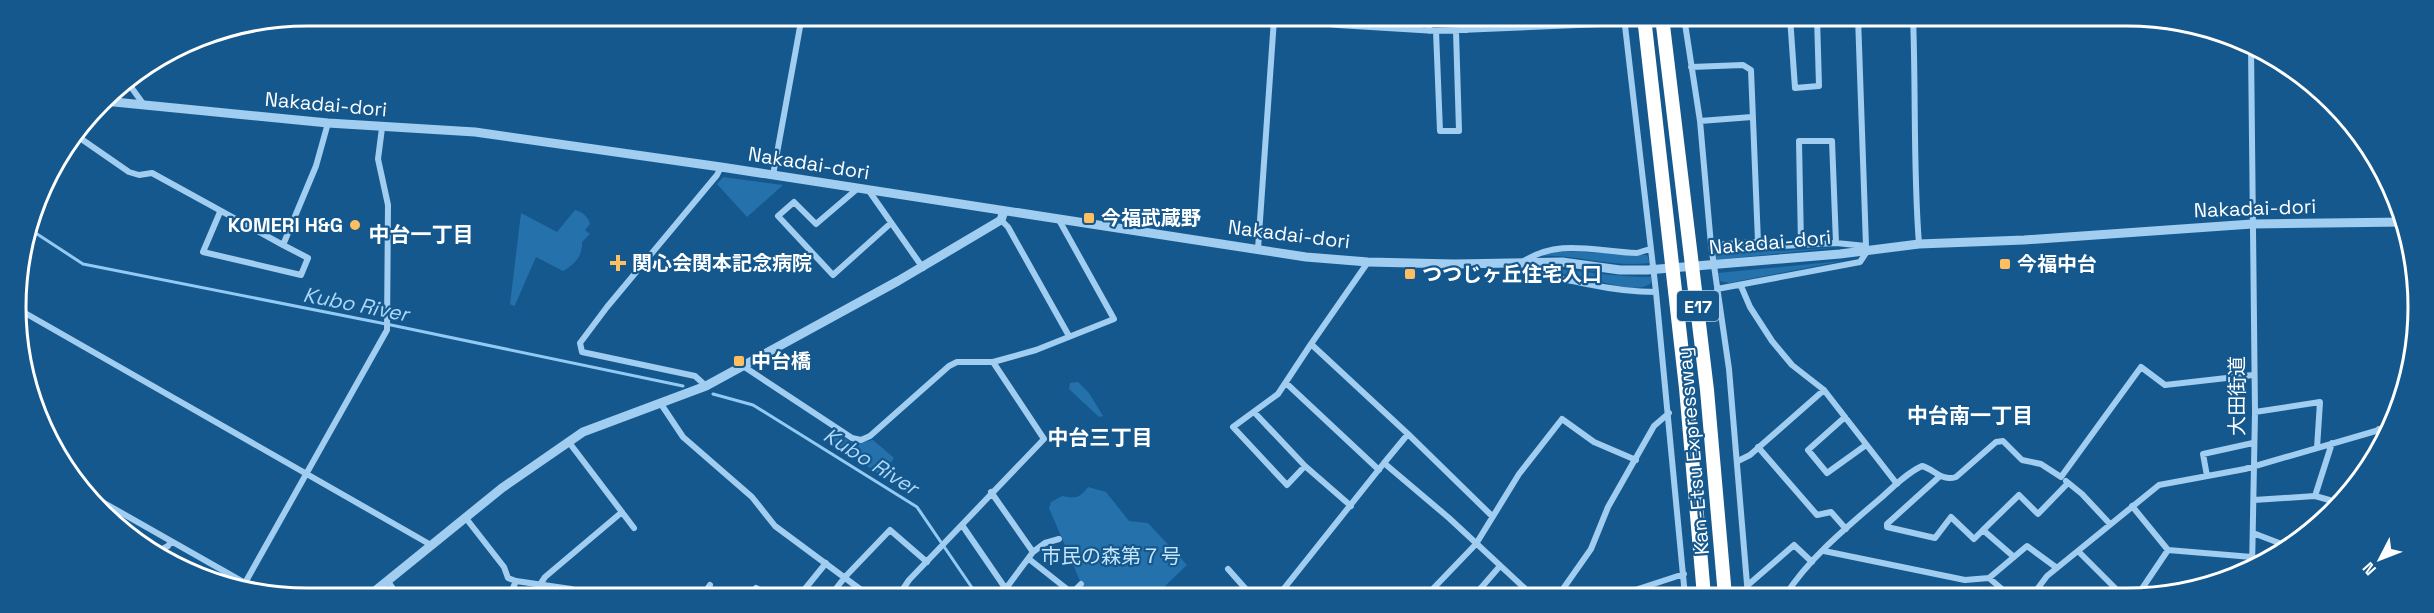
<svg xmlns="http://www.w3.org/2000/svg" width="2434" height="613" font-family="'Space Grotesk','Noto Sans JP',sans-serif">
<rect width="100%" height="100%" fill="#15588e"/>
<path fill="#2471ab" d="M723,177L783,185L747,217L717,184Z
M575,210C582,211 589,218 590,224L585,230L590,234L582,242C583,256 574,265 563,271L536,257L515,305L514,306L510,304L521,213L557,232Z
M1840,247L1716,260V254L1720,250L1782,251Z
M1560,251L1647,255L1650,263C1613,268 1576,254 1539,256Z
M1842,261L1729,283L1720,281L1718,273Z
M1535,268C1574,269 1612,277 1651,277V283C1635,296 1598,279 1579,276C1565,274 1551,273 1537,271Z
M1078,382L1089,393L1103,416L1099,417L1069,389L1070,383Z
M834,433L855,444L873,440L894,458L882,476L829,441Z
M1088,487L1106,492L1129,521L1148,523L1187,565L1163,588L1164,595H1074L1082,588L1080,581L1049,508L1051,502L1062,496C1075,499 1080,498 1088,487Z"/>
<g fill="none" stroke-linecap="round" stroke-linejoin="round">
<path stroke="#92caf3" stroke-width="3" d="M31,230L83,264L391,325L683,386
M713,394L753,405L917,507L977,595"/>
<path stroke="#a0cdf0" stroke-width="6" d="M1264,16L1338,25L1436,31L1625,23
M1624,17L1656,292L1685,596
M1684,17L1700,121L1711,245L1729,369L1748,596
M1790,17L1795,88L1819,86L1817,17
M1858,17L1866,246
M1913,17C1916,93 1913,169 1919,244
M1684,18L1703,17
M1338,25L1339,16
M1467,30L1468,17
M1429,31L1430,17
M1436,31L1440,131H1459L1456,31
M2251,47L2255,412L2252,569
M1691,67L1743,65L1751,70L1758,242
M126,80L144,105
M1700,121L1752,117
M77,136L129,172L139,175L152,173L283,245L316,166L328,123
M773,175L802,16
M857,189L816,224L794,202L778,216L833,275L891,223
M869,191L923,268
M220,212L203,252L301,275L308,258L283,245
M1001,220L1008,227L1069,336
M1711,245L1758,242L1781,246L1836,243L1866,246L1868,250L1860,262L1717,289
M1801,245L1799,141H1832L1836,243
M1258,249L1274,19
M1650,249L1637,253C1595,252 1559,237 1521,263C1541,279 1562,278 1587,284C1611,289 1632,292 1656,292
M1368,262L1311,344L1408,434L1492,516
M1741,286L1750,307L1772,341L1792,365L1824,390L1897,484
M18,309L431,545
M993,362L1036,350L1114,319L1059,220
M743,366L852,438L861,440L870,436L949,366L957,362H993L1044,439L909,580L899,595
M1286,383L1379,470
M706,386L695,376L582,352L580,343L607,307L717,175L721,167
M661,404L683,437L752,497L775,526L868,595
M1254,412L1305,466L1287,485L1233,427L1278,394L1311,344
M2255,412L2320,402L2317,448
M1845,417L1808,450L1827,473L1866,445
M1408,434L1384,463L1449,518L1533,596
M568,441L634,528
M1758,447L1817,515L1831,512L1846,529
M2374,456L2380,438L2379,429
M1738,461L1750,455L1824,390
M1305,466L1351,506
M1940,476L1887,524V527L1935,538L1951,517L1974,539L1983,530
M2207,476L2203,454L2253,443
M2066,481L2082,494L2110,524
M83,491L266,595
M991,492L1033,552L1001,595
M2315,496L2332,443
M2254,500L2315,496L2340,503
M2132,506L2168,550
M465,517L504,567L508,578L516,581L571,589L588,595
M962,525L1010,595
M2253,533L2287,546
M1824,551L1965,580L1989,578L2010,596
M1033,552L1045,543L1059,539
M2079,552L2123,596
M155,553L168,546L171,541
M2014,557L1983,530L2019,495L2038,514L2068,483
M1029,559L1072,593
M1228,569L1252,596
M1989,578L2027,546L2057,568
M388,581L397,595
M245,583L387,330L388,205L378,159L382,128
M541,583L545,577L622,512
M1748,585L1794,545L1812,562
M510,595L516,581
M703,595L710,585
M752,595L756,588L769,595
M800,595L826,563
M831,595L845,577L890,530L927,562
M1070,595L1081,584
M1278,596L1384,463
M1426,596L1476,544L1519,474L1562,419L1594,442L1636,460
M1474,596L1500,566
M1558,596L1591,549L1608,507L1654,426L1669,413
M1627,596L1635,590L1684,574
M1785,596C1809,558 1848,526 1882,497C1894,486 1907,473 1922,466C1934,469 1942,482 1956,477L1996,442L2003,441L2022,460L2041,464L2061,477L2141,367L2165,385L2253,375
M2032,596L2047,576L2159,485L2245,469L2386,428L2393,422
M2137,596L2168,550L2252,557"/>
<path stroke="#a0cdf0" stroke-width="9" d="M104,101L328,123L475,132L721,167L1306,257L1368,262L1454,264L1562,262L1620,270H1647L1840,254L1919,244L2024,240L2252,224L2405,222
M370,595L502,488L583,432L706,386L898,281L1001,220L1004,211"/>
<path stroke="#fff" stroke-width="14" d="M1644,17L1686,388L1704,596
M1662,17L1707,390L1725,596"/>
</g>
<g fill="#ffbe5f" stroke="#15588e" stroke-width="2">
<rect x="1083" y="212" width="12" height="12" rx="3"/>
<circle cx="355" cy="225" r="6"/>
<path d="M615 254h6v6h6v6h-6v6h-6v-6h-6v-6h6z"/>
<rect x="1999" y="258" width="12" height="12" rx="3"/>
<rect x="1404" y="268" width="12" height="12" rx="3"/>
<rect x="733" y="355" width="12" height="12" rx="3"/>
</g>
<g text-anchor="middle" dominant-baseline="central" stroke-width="4.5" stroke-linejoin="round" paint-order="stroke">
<rect fill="#15588e" stroke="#b9cddd" stroke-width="1.5" x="1677" y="291" width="42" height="30" rx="4.5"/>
<g font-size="18" font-weight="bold" fill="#fff">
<text x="1698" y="306">E17</text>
</g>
<g font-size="20" fill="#fff" stroke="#15588e">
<text transform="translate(326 104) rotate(5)">Nakadai-dori</text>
<text transform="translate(809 163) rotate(9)">Nakadai-dori</text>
<text transform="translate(2255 208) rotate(-2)">Nakadai-dori</text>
<text transform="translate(1289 234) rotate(7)">Nakadai-dori</text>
<text transform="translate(1770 242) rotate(-5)">Nakadai-dori</text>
<text transform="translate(2237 396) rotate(-90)">大田街道</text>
<text transform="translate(1693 451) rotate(-95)">Kan-Etsu Expressway</text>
</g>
<g font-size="20" font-weight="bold" fill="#fff" stroke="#15588e" text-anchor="start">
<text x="1101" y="218">今福武蔵野</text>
<text x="343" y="225" text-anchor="end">KOMERI H&amp;G</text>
<text x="632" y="263">関心会関本記念病院</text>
<text x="2017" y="264">今福中台</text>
<text x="1422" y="274">つつじヶ丘住宅入口</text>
<text x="751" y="361">中台橋</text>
</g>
<g font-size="20" fill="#c7e5fb" stroke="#15588e">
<text x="1111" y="556">市民の森第７号</text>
</g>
<g font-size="21" font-weight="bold" fill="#fff" stroke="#15588e">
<text x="421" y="234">中台一丁目</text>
<text x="1970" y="415">中台南一丁目</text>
<text x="1100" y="437">中台三丁目</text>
</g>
<g font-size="21" font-style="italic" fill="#acd7f7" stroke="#15588e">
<text transform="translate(356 304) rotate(11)">Kubo River</text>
<text transform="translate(871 461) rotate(32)">Kubo River</text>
</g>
</g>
<path d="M0 0H2434V613H0ZM307 26H2127A281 281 0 0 1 2408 307V307A281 281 0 0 1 2127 588H307A281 281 0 0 1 26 307V307A281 281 0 0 1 307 26Z" fill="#15588e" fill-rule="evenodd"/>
<path fill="none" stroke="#fff" stroke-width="3" d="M307 26H2127A281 281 0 0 1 2408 307V307A281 281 0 0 1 2127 588H307A281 281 0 0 1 26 307V307A281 281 0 0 1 307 26Z"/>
<g transform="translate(2380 559) rotate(228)" stroke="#15588e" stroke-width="4.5" paint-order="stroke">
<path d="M0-4.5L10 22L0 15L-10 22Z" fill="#ffffff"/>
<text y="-9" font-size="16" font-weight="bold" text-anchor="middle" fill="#ffffff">N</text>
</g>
</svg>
